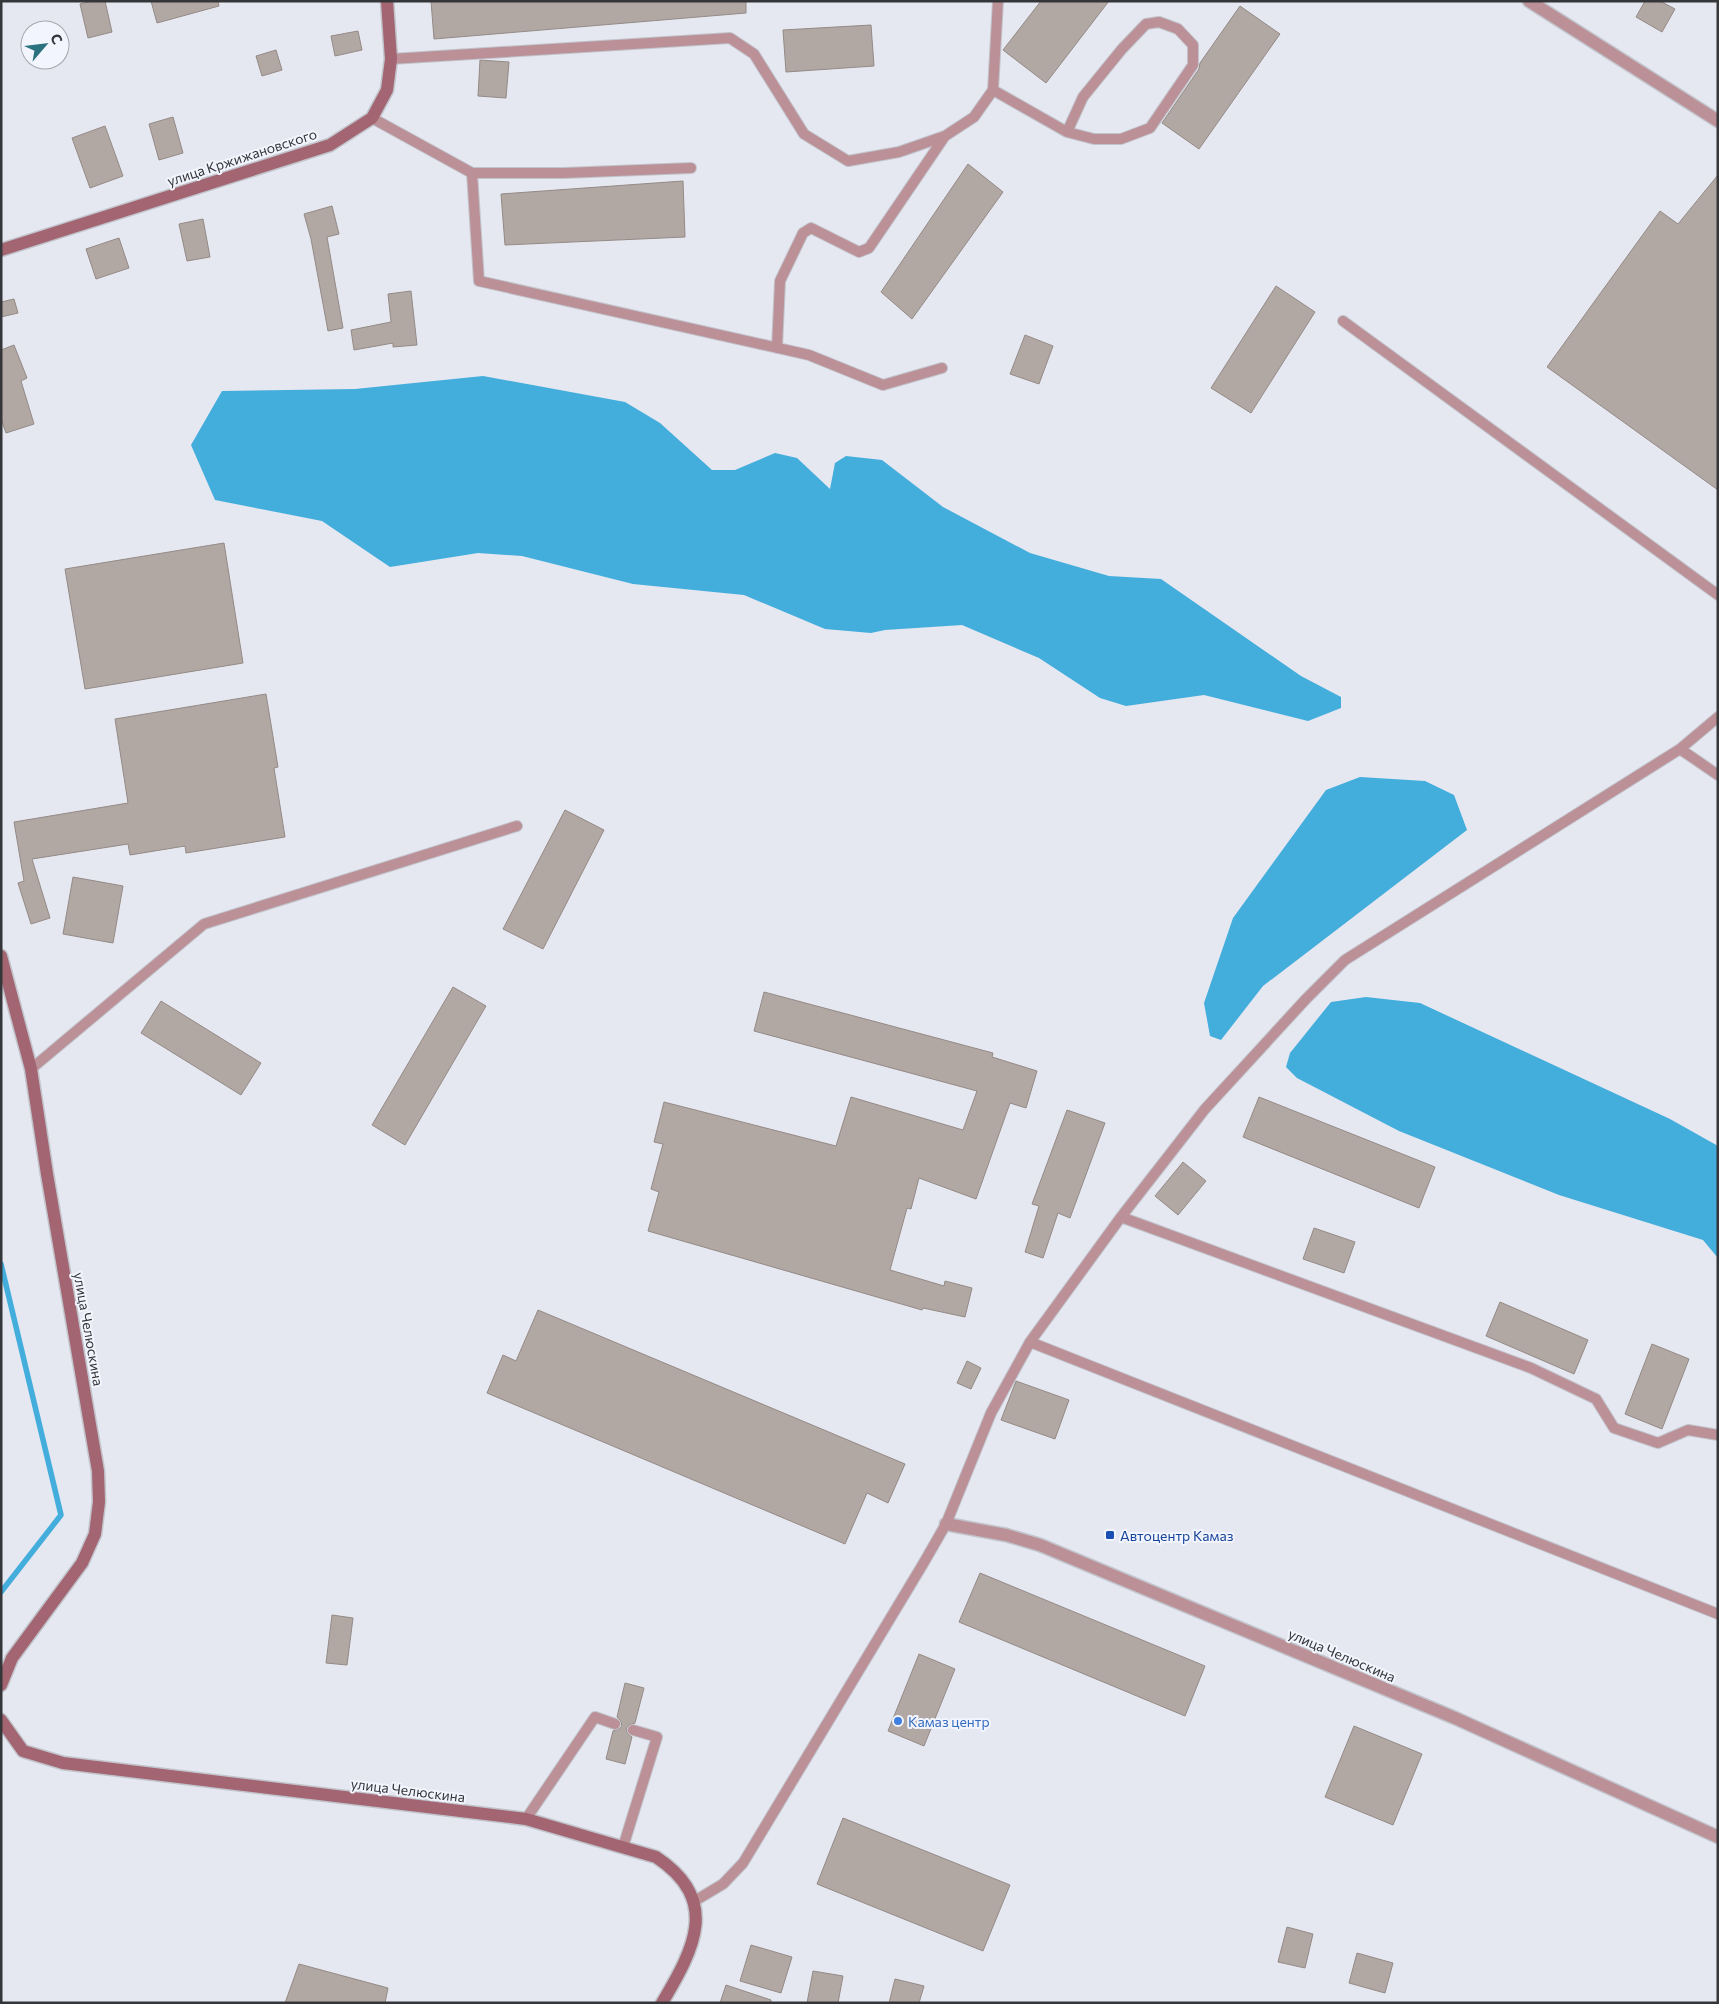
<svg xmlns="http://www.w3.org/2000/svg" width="1719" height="2004" font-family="Commissioner,sans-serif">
<rect width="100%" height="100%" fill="#e5e7f1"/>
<path fill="#43addc" d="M483,376L625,402L660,423L712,470H735L775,453L797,458L830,489L835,463L846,456L882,460L943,507L1030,553L1109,576L1161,579L1301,676L1341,697V708L1308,721L1204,695L1126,706L1100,698L1039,658L962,625L885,630L871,633L825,629L744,595L633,584L522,556L478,553L390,567L322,521L215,500L191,445L222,391L355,389Z
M1360,777L1425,781L1454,795L1467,830L1263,986L1221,1040L1210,1036L1204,1003L1233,918L1326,790Z
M1366,997L1420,1003L1670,1119L1718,1146V1258L1703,1240L1559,1195L1399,1131L1297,1078L1286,1067L1290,1053L1331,1002Z"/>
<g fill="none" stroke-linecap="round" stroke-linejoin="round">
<path stroke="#43addc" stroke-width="5.5" d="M1,1264L61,1515L1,1592"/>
</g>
<path fill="#b1a7a3" stroke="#948a86" d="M92,1H105L112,32L88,38L80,4Z
M151,1H218L219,6L157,23Z
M431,1H746V13L434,39Z
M1041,1H1109L1046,83L1003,50Z
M1645,1H1660L1675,9L1662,32L1636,17Z
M1240,6L1280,34L1199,149L1162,123L1199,69L1200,63Z
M871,25L874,66L786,72L783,30Z
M358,31L362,50L335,56L331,36Z
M276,50L282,70L262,76L256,56Z
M480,60L509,62L506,98L478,96Z
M173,117L183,153L159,160L149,124Z
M105,126L123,176L90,188L72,138Z
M968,164L1003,192L912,319L881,292Z
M1718,175V490L1547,367L1660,211L1678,224Z
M683,181L685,237L505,245L501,194Z
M332,206L339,234L327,237L343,328L328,331L311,239L304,214Z
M203,219L210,257L187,261L179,224Z
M119,238L129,268L96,279L86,249Z
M1276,286L1315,312L1251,413L1211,388Z
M411,291L417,345L393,347V343L354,350L351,330L391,322L388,294Z
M14,299L18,313L1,317V302Z
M1025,335L1053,346L1039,384L1010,374Z
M14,345L27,378L21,381L34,424L6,433L1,419V350Z
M224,543L243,663L85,689L65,569Z
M266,694L278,767L274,768L285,837L186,853L185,846L130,855L128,844L32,859L50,918L31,924L18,883L24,881L14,822L128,803L115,719Z
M565,810L604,830L543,949L503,929Z
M73,877L123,886L113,943L63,934Z
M453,987L486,1006L405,1145L372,1125Z
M764,992L993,1053L992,1057L1037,1071L1026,1108L1010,1103L976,1199L919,1178L911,1209L907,1208L890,1270L944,1286L945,1281L972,1288L965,1317L923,1308L922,1310L648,1231L659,1192L651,1189L663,1144L654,1142L664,1102L836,1146L851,1097L963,1130L977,1091L754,1031Z
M161,1001L261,1063L241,1095L141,1033Z
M1259,1097L1435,1167L1419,1208L1243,1137Z
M1067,1110L1105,1123L1070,1218L1058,1213L1043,1258L1025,1252L1039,1206L1032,1204Z
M1183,1162L1206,1181L1178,1215L1155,1196Z
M1314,1228L1355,1242L1344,1273L1303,1259Z
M1500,1302L1588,1340L1574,1374L1486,1336Z
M538,1310L905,1464L888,1503L867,1493L845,1544L487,1393L503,1355L516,1361Z
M1652,1344L1689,1359L1662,1429L1625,1414Z
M967,1361L981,1368L971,1389L957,1383Z
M1016,1381L1069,1400L1055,1439L1001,1420Z
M980,1573L1205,1666L1185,1716L959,1622Z
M332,1615L353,1618L347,1665L326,1663Z
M919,1654L955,1669L924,1746L888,1731Z
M625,1683L644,1688L635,1723L629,1725L626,1729L628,1734L632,1737L625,1764L606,1759L613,1731L619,1729L622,1726L620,1720L617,1717Z
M1354,1726L1422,1754L1393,1825L1325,1797Z
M843,1818L1010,1885L983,1951L817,1884Z
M1287,1927L1313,1934L1305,1968L1278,1962Z
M751,1945L792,1957L781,1993L740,1981Z
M1357,1953L1393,1963L1385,1993L1349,1983Z
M299,1964L388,1988L385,2003H285Z
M813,1971L843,1976L838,2003H807Z
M895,1979L924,1986L919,2003H889Z
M726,1985L771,2000V2003H720Z"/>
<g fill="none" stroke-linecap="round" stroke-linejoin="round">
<defs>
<path id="lane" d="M391,59L730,38L754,54L804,134L848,161L899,152L945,136L974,117L993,90L998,1
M993,90L1067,132L1094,139H1121L1150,128L1193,65V45L1178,29L1159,22L1146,24L1122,49L1083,97L1067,132
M372,118L472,173H564L691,168
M472,173L479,281L809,355L883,385L942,368
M1343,321L1718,595
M777,348L780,281L803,233L811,228L859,252L869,248L945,136
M1680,749L1718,775
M31,1069L204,924L517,826
M1121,1217L1531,1368L1596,1399L1614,1428L1658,1443L1688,1430L1718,1435
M1030,1342L1718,1614
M526,1819L595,1717L615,1724
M623,1847L657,1737L633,1730
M693,1902L723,1884L743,1863L923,1564L946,1524L991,1413L1030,1342L1121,1217L1205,1109L1306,999L1345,960L1680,749L1718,717"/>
<path id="street" d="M1529,1L1718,121
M946,1524L1006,1535L1040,1545L1455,1718L1718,1837"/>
<path id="secondary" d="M1,250L330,145L372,118L387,90L391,59L387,1
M1,956L31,1069L47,1174L98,1471L99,1502L95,1534L82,1563L12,1658L1,1685
M1,1720L23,1751L63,1763L526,1819L656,1857C721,1900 694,1949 662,2003"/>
</defs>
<use href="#lane" stroke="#c2c4cc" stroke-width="12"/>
<use href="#street" stroke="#c2c4cc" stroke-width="15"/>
<use href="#secondary" stroke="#c2c4cc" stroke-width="15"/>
<use href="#lane" stroke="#bb9097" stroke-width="10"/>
<use href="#street" stroke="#bb9097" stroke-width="12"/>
<use href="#secondary" stroke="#a26571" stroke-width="12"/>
</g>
<rect fill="#1a4fb4" stroke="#f3f5fe" stroke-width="2" x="1105" y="1530" width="10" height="10" rx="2.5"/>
<circle fill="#3f7fe0" stroke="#f3f5fe" stroke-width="2" cx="898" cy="1721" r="5"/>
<g text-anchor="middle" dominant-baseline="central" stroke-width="4" stroke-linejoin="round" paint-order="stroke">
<g font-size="14" fill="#353639" stroke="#f3f5fe">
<text transform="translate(242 157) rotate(-18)">улица Кржижановского</text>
<text transform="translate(89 1329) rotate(80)">улица Челюскина</text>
<text transform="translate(1342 1655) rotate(23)">улица Челюскина</text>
<text transform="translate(408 1790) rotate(7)">улица Челюскина</text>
</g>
<g font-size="14" fill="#164399" stroke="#f3f5fe" text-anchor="start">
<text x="1120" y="1535">Автоцентр Камаз</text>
</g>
<g font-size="14" fill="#366cbe" stroke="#f3f5fe" text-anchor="start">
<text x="908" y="1721">Камаз центр</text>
</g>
</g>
<rect width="1719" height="2004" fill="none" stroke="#353639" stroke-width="5"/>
<g transform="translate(45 45) rotate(62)"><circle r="24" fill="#f3f5fe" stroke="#a7a9af"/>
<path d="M0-4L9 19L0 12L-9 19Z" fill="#2b727f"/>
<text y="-8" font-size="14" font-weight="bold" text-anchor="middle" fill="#353639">С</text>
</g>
</svg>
